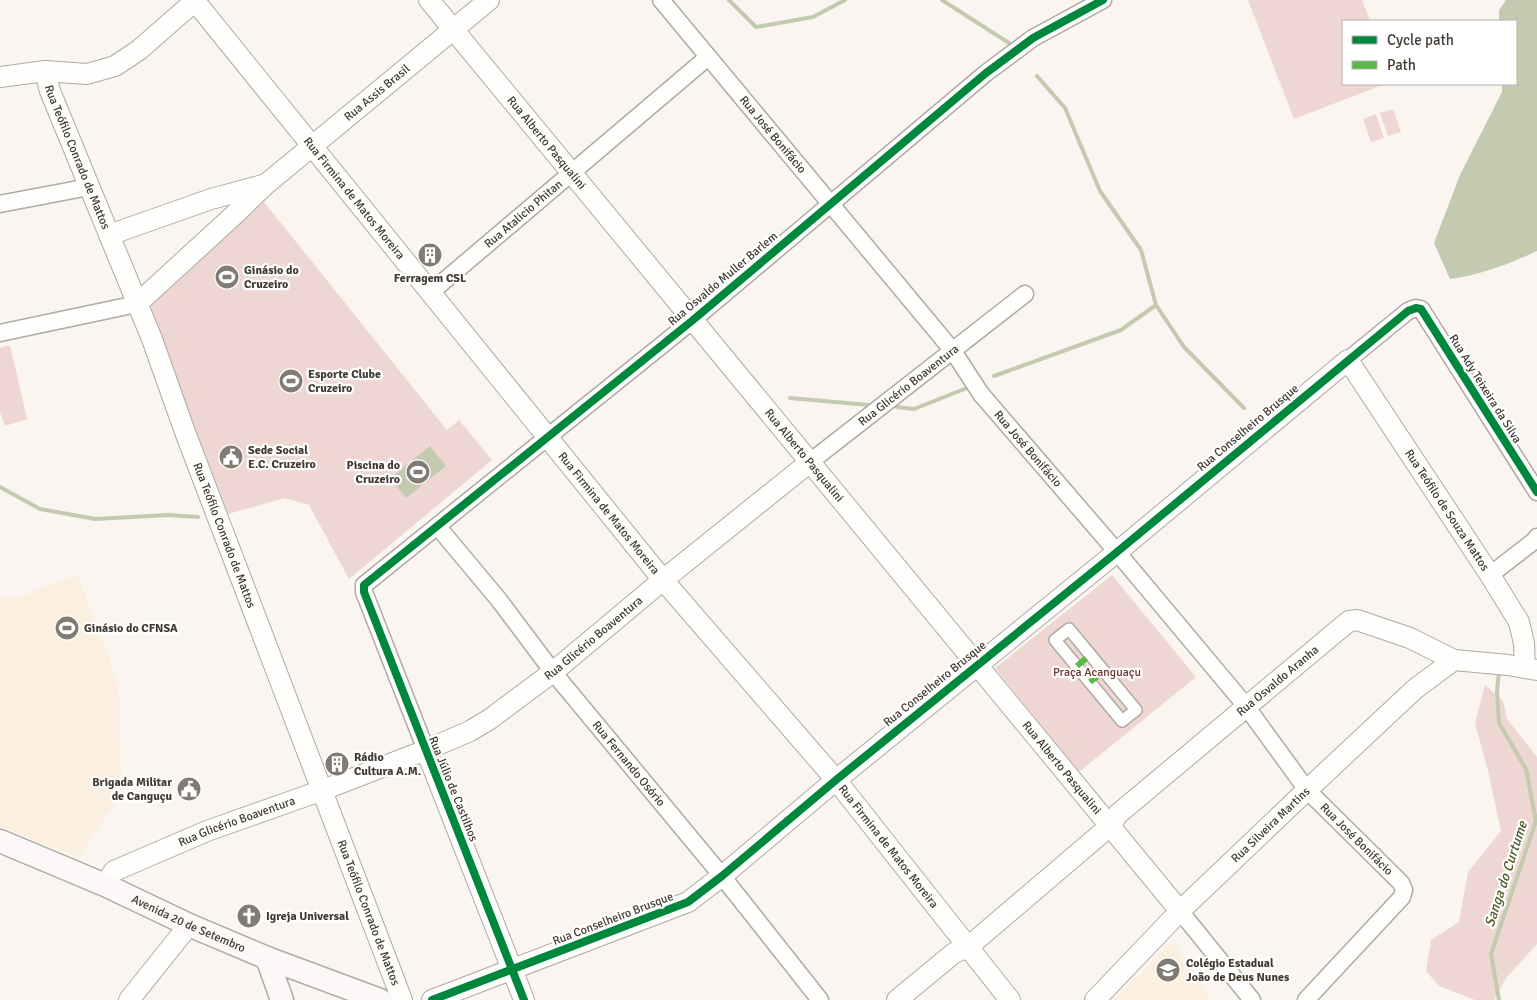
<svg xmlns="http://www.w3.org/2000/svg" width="1537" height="1000" font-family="Signika,sans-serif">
<rect width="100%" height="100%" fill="#faf5f0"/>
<path fill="#fbefe0" d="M77,574L111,662L119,691L121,794L78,858L0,826V596L14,599Z
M1173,940L1211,1000H1113Z"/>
<path fill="#eed7d2" d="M1248,0H1362L1370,21H1343V84H1385L1294,119Z
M1393,109L1401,132L1388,136L1380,113Z
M1376,114L1384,138L1371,142L1363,119Z
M264,202L447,430L459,420L492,460L349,579L309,505L285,498L228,514L144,302Z
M10,345L27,419L5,426L0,412V348Z
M1112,575L1196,677L1079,772L995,668Z
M1485,685L1503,701L1507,719L1537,757V944L1506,978L1494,1000H1475L1439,986L1426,971L1431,940L1459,922L1468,872L1501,831L1488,771L1475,723Z"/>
<path fill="#c3caaf" d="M1506,0H1537V251C1509,264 1480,275 1450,279L1434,243L1460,175L1502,92V84H1516V21H1499V10Z
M430,446L446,466L406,498L390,478Z"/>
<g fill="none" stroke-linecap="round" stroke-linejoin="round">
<path stroke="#c3caaf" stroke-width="4" d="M729,0L756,27L813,17L845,0
M942,0L1009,43
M1037,76L1065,108L1100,191L1141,250L1156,305L1184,347L1244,408
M994,376L1121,330L1156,305
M790,398L869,405
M897,407L914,409L967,388
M0,487L40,509L95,519L168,515L198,517
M1499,671L1497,691L1499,723L1526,769L1536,821L1491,954L1499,1000"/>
<defs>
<path id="pedestrian" d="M1069,629L1136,710L1122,721L1055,640Z"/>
<g id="minor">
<path id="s1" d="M661,0L953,351L981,394L1117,552L1246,706L1307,790L1401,883L1404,890L1402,897L1306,1000"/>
<path d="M0,204L89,187"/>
<path id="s2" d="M431,292L708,57"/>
<path d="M0,333L137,304"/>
<path d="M1348,360L1408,311L1416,308L1421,309L1537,492"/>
<path id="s3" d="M810,462L1025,294"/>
<path id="s4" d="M438,527L499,600L553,672L722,876L820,1000"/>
<path d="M1490,575L1534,541L1537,537"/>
<path d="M426,750L364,592V585L693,320L986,73L1033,38L1103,0"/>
<path d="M1180,911L1252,1000"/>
</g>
<g id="tertiary">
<path id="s5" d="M194,0L663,580L836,780L1010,1000"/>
<path id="s6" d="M429,0L1180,911"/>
<path id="s7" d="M45,71L50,91L152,339L185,432L402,1000"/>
<path d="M0,77L45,71L87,74L115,66L139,50L195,1"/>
<path d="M109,235L211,199L263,185"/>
<path id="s8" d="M137,304L234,215L265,185L489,0"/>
<path d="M426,750L524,1000"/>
<path id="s9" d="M105,885L114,871L207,831L323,790L426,750L470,731L490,719L553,672L663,580L810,462"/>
<path d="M129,1000L189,925"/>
<path id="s10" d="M432,1000L688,902L722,876L836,780L1117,552L1348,360L1490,575L1519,622L1524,643L1525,668"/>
<path id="s11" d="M897,1000L954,953L968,947L1110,826L1118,814L1349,621L1357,620L1410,638L1454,660L1508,665L1537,670"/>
<path id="s12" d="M1095,1000L1180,911L1307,790L1415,689L1454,660"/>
</g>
<g id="secondary">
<path id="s13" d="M0,841L105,885L189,925L267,958L380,1000"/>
<path d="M267,958L282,1000"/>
</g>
</defs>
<use href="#pedestrian" stroke="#afaaa4" stroke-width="14"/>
<use href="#minor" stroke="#afaaa4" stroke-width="19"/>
<use href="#tertiary" stroke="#afaaa4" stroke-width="22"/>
<use href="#secondary" stroke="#afaaa4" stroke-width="25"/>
<use href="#pedestrian" stroke="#fefefd" stroke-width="11"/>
<use href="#minor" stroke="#fefefd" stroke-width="16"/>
<use href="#tertiary" stroke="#fefefd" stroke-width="20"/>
<use href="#secondary" stroke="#fcf8f7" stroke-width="22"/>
<path stroke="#58b947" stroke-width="6" stroke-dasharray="12 6" stroke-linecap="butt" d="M1077,666L1090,655
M1090,682L1104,671"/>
<defs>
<path id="cycleway" d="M432,1000L688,902L722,876L836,780L1117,552L1408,311L1416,308L1421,309L1537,492
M524,1000L364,592V585L693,320L986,73L1033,38L1103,0"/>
</defs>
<use href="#cycleway" stroke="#fff" stroke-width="11"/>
<use href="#cycleway" stroke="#00873e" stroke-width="8"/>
</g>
<defs>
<symbol id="building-disc" viewBox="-11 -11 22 22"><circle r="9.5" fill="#827b74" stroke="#fff"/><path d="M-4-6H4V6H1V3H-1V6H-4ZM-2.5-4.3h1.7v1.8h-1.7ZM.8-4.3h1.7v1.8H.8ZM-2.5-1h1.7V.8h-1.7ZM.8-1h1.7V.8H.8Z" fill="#fff"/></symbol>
<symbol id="stadium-disc" viewBox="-11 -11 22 22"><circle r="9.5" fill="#827b74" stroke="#fff"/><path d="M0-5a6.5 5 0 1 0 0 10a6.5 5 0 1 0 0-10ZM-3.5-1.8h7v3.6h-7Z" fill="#fff"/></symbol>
<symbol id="civic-disc" viewBox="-11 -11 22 22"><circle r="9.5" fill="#827b74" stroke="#fff"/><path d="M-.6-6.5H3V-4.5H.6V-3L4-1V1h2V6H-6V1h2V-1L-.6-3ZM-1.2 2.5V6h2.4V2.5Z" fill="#fff"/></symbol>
<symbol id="church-disc" viewBox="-11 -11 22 22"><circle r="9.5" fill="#827b74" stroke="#fff"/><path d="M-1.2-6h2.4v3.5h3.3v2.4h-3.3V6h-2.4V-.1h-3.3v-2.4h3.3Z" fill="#fff"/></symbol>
<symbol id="school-disc" viewBox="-11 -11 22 22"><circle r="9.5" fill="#827b74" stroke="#fff"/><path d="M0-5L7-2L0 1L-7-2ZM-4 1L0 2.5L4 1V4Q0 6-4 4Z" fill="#fff"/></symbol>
</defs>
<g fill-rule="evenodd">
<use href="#building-disc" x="416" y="241" width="28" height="28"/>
<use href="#stadium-disc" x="213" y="263" width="28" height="28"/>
<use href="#stadium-disc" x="277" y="367" width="28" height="28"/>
<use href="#civic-disc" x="217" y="443" width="28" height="28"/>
<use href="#stadium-disc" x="404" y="458" width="28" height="28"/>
<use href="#stadium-disc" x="53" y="614" width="28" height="28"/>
<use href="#building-disc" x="323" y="750" width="28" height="28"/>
<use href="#civic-disc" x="175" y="775" width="28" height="28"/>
<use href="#church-disc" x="235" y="902" width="28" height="28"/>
<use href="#school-disc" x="1154" y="956" width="28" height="28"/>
</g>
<g text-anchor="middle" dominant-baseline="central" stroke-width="4.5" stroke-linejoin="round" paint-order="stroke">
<g font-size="12" fill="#413a31" stroke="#fff">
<text stroke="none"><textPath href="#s8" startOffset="320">Rua Assis Brasil</textPath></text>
<text stroke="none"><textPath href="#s1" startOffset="175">Rua José Bonifácio</textPath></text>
<text stroke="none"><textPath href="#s6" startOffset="185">Rua Alberto Pasqualini</textPath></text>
<text stroke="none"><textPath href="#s7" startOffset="92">Rua Teófilo Conrado de Mattos</textPath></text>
<text stroke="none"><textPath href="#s5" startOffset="255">Rua Firmina de Matos Moreira</textPath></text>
<text stroke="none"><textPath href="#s2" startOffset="121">Rua Atalicio Phitan</textPath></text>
<text transform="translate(723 279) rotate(-40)">Rua Osvaldo Muller Barlem</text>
<text stroke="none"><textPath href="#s3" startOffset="125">Rua Glicério Boaventura</textPath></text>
<text transform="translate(1485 389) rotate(58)">Rua Ady Teixeira da Silva</text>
<text transform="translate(1248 428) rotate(-40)">Rua Conselheiro Brusque</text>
<text stroke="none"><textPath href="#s1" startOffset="580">Rua José Bonifácio</textPath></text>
<text stroke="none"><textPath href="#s6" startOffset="590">Rua Alberto Pasqualini</textPath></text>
<text stroke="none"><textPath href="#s10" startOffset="1308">Rua Teófilo de Souza Mattos</textPath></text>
<text stroke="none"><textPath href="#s5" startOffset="660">Rua Firmina de Matos Moreira</textPath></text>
<text stroke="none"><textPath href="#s7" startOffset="498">Rua Teófilo Conrado de Mattos</textPath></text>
<text stroke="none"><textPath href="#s9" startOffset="554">Rua Glicério Boaventura</textPath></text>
<text stroke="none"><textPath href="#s11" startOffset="498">Rua Osvaldo Aranha</textPath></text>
<text transform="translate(935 684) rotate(-39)">Rua Conselheiro Brusque</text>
<text stroke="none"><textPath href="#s4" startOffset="304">Rua Fernando Osório</textPath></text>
<text stroke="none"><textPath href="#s6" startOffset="995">Rua Alberto Pasqualini</textPath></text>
<text transform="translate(453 789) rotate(68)">Rua Júlio de Castilhos</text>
<text stroke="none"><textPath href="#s9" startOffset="149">Rua Glicério Boaventura</textPath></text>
<text stroke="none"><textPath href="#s12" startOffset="248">Rua Silveira Martins</textPath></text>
<text stroke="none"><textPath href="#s1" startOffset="1091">Rua José Bonifácio</textPath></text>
<text stroke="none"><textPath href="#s5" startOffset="1095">Rua Firmina de Matos Moreira</textPath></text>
<text stroke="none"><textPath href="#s7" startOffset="902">Rua Teófilo Conrado de Mattos</textPath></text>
<text transform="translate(613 919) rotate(-21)">Rua Conselheiro Brusque</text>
<text stroke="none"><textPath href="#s13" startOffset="206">Avenida 20 de Setembro</textPath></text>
</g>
<g font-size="12" font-weight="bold" fill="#413a31" stroke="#fff" text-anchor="start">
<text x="244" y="270">Ginásio do<tspan x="244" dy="14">Cruzeiro</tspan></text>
<text x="430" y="278" text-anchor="middle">Ferragem CSL</text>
<text x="308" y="374">Esporte Clube<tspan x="308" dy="14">Cruzeiro</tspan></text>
<text x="248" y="450">Sede Social<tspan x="248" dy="14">E.C. Cruzeiro</tspan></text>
<text x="400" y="465" text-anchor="end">Piscina do<tspan x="400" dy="14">Cruzeiro</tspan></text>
<text x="84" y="628">Ginásio do CFNSA</text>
<text x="354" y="757">Rádio<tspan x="354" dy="14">Cultura A.M.</tspan></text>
<text x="172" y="782" text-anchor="end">Brigada Militar<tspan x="172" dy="14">de Canguçu</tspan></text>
<text x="266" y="916">Igreja Universal</text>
<text x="1186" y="963">Colégio Estadual<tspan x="1186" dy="14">João de Deus Nunes</tspan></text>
</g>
<g font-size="12" fill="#6b332d" stroke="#fff">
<text x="1097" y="672">Praça Acanguaçu</text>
</g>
<g font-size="14" font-style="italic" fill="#4b5921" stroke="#fff">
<text transform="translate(1506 874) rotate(-72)">Sanga do Curtume</text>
</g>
</g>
<rect x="1342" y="20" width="175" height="65" fill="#ffffff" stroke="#b3b0ad"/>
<rect x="1352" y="36" width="25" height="8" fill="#00873e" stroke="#b3b0ad"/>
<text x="1387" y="45" font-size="15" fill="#413a31">Cycle path</text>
<rect x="1352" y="61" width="25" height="8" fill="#58b947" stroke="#b3b0ad"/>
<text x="1387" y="70" font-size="15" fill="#413a31">Path</text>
</svg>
